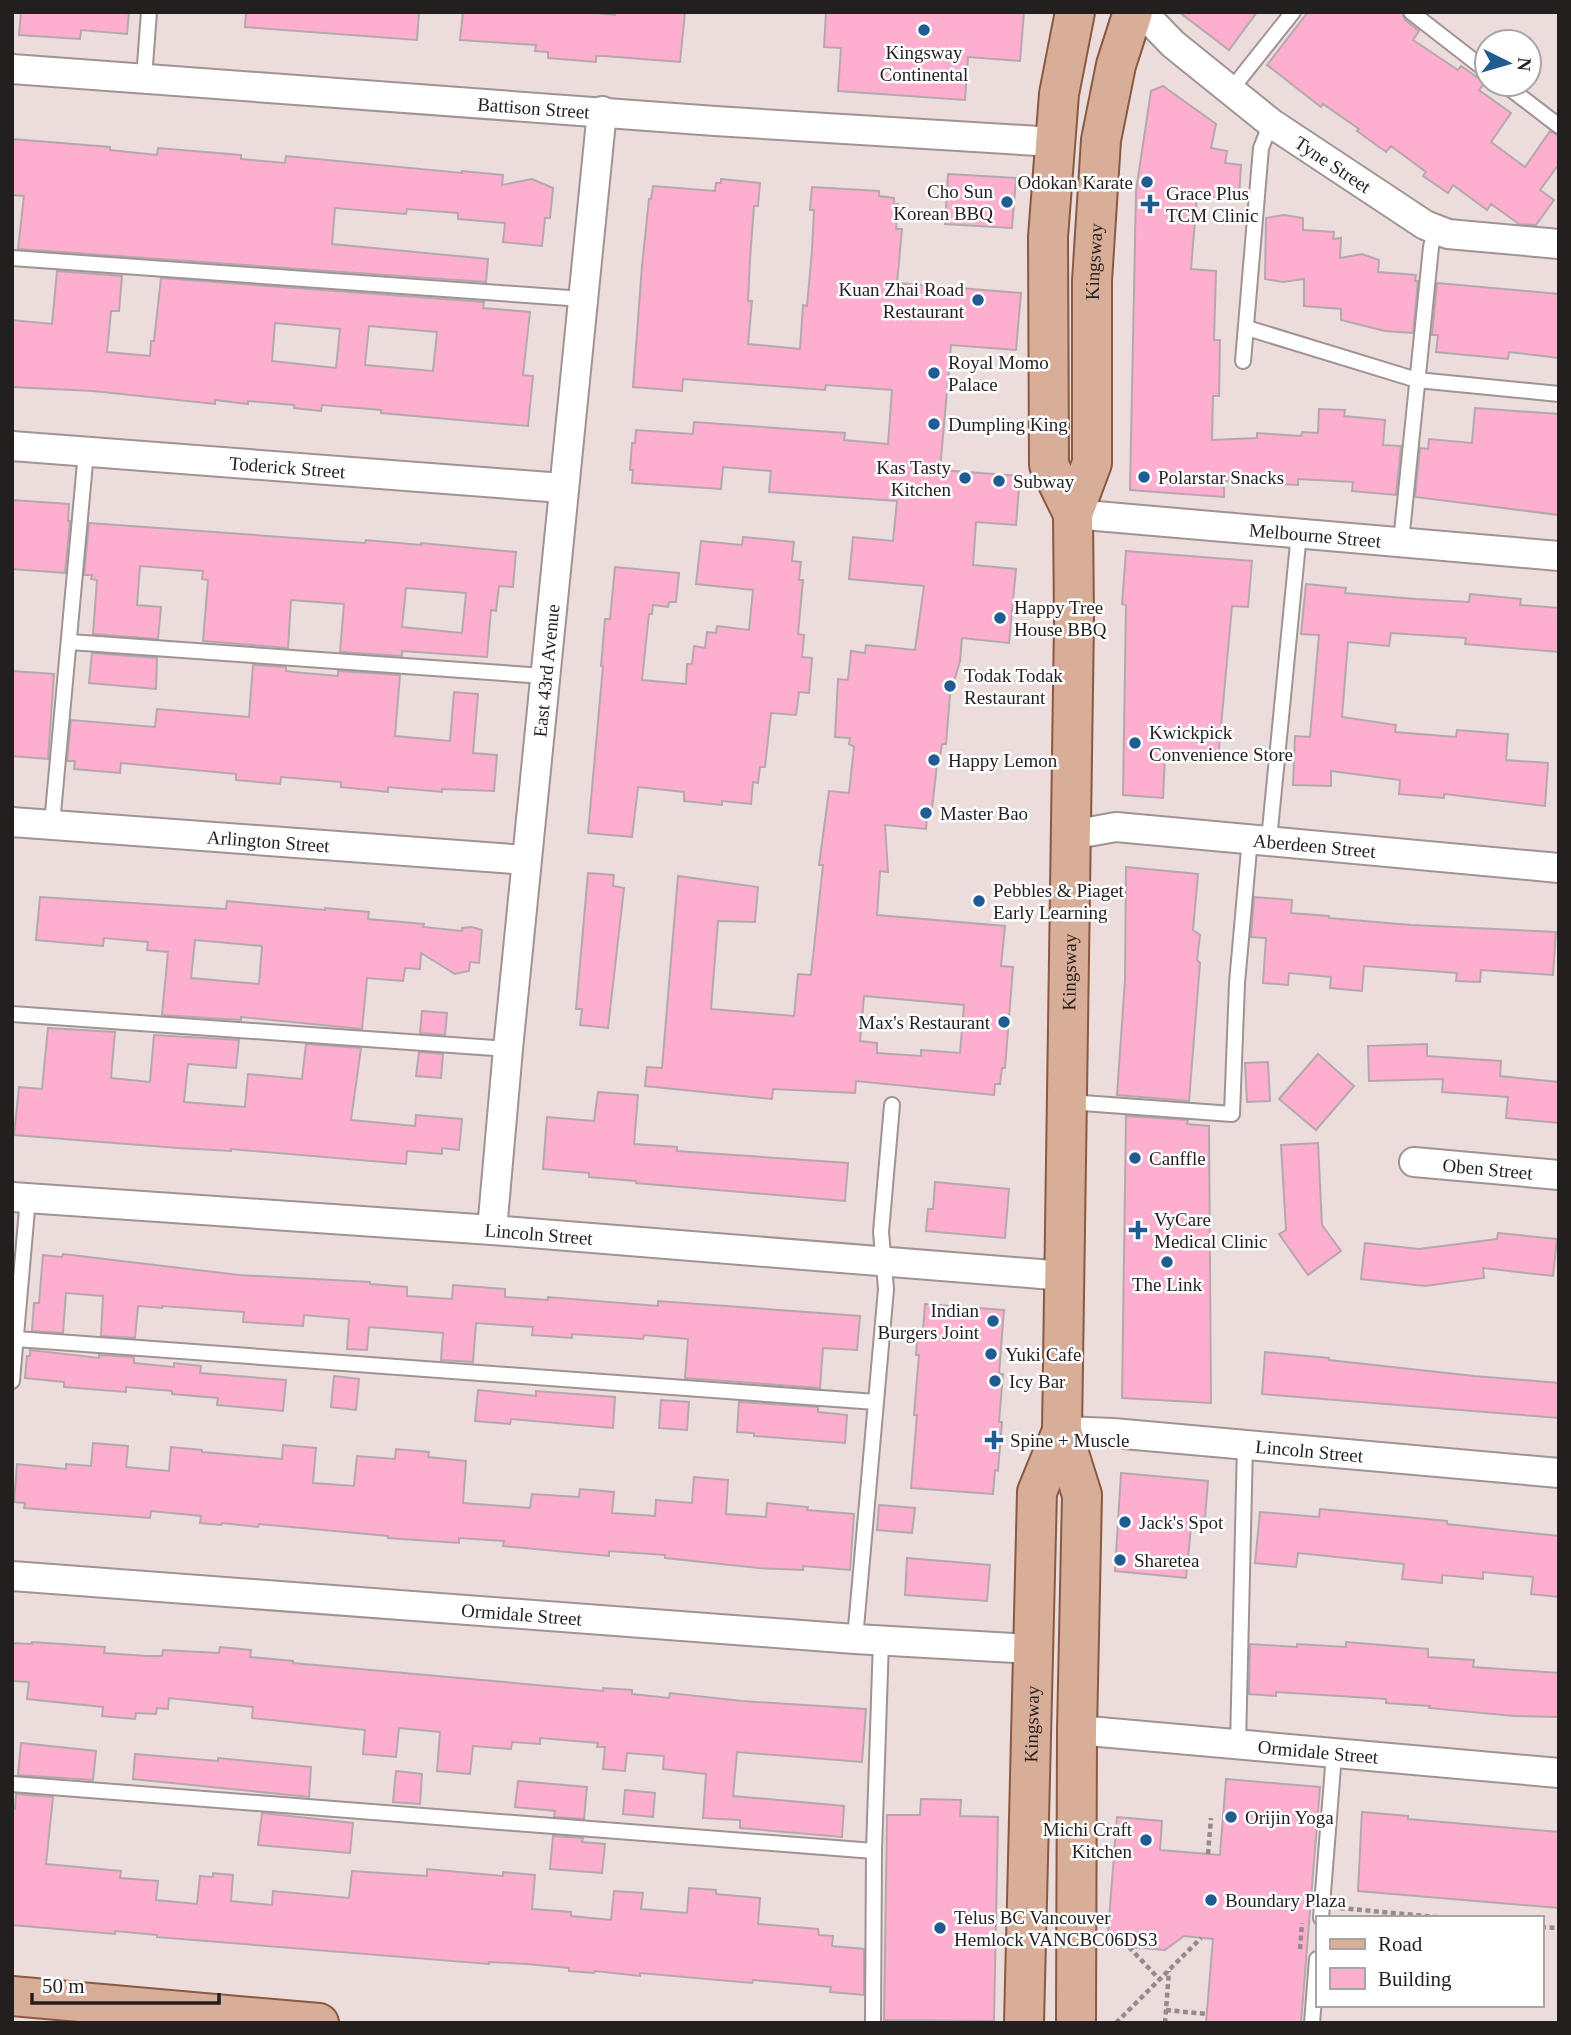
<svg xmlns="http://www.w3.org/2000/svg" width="1571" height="2035" font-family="'Times New Roman',serif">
<rect width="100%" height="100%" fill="#ecdddc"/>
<path fill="#feaece" stroke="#b5a8ad" stroke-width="2" fill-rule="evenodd" d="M21,12H129L127,34L81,30L80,39L19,35Z
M246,12H419L417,40L245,27Z
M463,12H584L615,15V12H685L680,62L604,56H596V62L548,58V52L535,51L536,45L460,40Z
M826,12H1024L1020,61L968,57L965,100L838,91L841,48L824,47Z
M1179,12H1257L1229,50Z
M1308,12H1402L1405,20L1419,31L1413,40L1458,70L1461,66L1485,83L1479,90L1511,113L1491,142L1525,167L1550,131L1559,136V164L1540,190L1554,200L1536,225L1519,224L1491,204L1487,210L1453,185L1448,193L1423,176L1426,172L1391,146L1386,152L1357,131L1359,129L1323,104L1321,107L1267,65Z
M1163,86L1216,124L1211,148L1227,151L1225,163L1241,165L1239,198L1197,196L1191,269L1216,271L1214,340H1220L1219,396H1213L1212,440L1257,438V433L1301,436L1302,432L1318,433L1319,409L1345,410L1344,416L1385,420L1383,445L1401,446L1396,495L1352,491L1353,482L1298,479V485L1224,481V497L1130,490L1136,191L1151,91Z
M12,139L110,147V150L157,155L158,148L241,155V159L285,163L286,156L462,173V171L503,175L502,185L532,179L553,188L550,218H545L542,246L503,242L505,223L458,219V213L407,209L406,214L335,208L332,244L488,259L486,282L18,249L24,196L12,195Z
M948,174L1016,178L1012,228L945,224Z
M721,179L760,183L758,206H754L750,259L748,301H752L748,344L800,349L803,305L807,306L812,251L814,210H810L812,187L879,191V196L894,198V204H898L896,229H902L897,283L1021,293L1016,350L951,345L940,470L1020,476L1016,525L976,522L973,565L1016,569L1009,643L962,638L960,661L950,695L946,744H942L940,756L938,755L931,818H927L926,829L885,825L888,872L880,871L877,915L1005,926L1001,966L1013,967L1005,1068H1002L1000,1084H995L994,1095L856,1081L855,1093L773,1089L772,1099L645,1086L647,1067L662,1068L678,876L758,887L755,922L718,921L711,1009L794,1016L798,974L811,975L823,865H819L829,791L849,793L854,747L849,744L850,738L835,737L838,679L848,680L851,651L865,653L866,645L915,650L924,586L849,579L853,537L893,541L897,501L769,492L771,471L723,467L721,489L632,483L633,470H630L632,443H635L636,430L693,434L694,422L845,433L844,440L888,444L892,390L826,385L825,390L683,379L682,391L633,387L642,266L649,199H651L653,186L715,191L716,183H721ZM864,996L964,1005L960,1053L921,1050V1056L877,1053V1043L860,1041Z
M1284,215L1303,218V230L1334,232L1333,239L1341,238L1340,258L1362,254L1379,260L1378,272L1416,275L1415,281H1418L1413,333L1385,331L1341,320V309L1304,306V279L1283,282L1265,279L1266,218Z
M57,271L122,276L119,311H111L107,352L150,356L151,341H154L161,278L484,302L483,308L530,312L523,375L533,376L528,426L381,413V410L322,405L321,411L294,408V405L248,401V404L215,400V404L93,391L12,387V320L52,324ZM275,323L340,329L336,368L272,361ZM369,326L437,332L433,371L365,365Z
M1437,283L1559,294V358L1509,352L1508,359L1436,352L1438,335H1432Z
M1475,408L1559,414V515L1415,497L1420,448L1428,449L1429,439L1472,443Z
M12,500L69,504L68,521H70L65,573L12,569Z
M89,523L365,543L366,540L421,545V543L516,552L513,587L499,586L496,611L491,610L487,657L402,651V656L340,652L344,604L291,600L288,648L203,641L208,580L202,579L203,571L140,566L137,605L161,607L158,639L93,634L97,580L91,579L92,575H84ZM406,588L466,593L462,633L402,627Z
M743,537L794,542L792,561L801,562L799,580H803L798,634L804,635L802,657L812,658L809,693L799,692L796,715L771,713L765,767H760L758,783L753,782L751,804L722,801V805L684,801V792L638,787L632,837L588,833L603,666H601L605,619H610L615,567L679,573L676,602H669L668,607L653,605L652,614H649L642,680L686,684L687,664H692L694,646L705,648L707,632L716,633L717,626L749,630L753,590L696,584L701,541L742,545Z
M1126,551L1252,561L1248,607L1232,606L1218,759L1165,756L1163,798L1123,795L1126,605L1122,604Z
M1306,584L1346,588L1345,593L1416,599L1469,602L1470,594L1521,599L1520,605L1559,608V652L1465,644L1466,638L1391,633L1389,646L1348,642L1342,717L1396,725L1395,732L1456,737L1457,730L1508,734L1506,760L1548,763L1545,806L1444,794V798L1399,794L1400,780L1331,771V786L1293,785L1295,736L1310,737L1319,635L1301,634Z
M92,653L157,658L156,689L89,683Z
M253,665L286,667V671L293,672L338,676V671L400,675L395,736L450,741L454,692L478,694L473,753L497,755L494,791L442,789V792L388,787V792L341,787V782L281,777L280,784L236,780V774L121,763L120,773L74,769L75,761H67L71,720L155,727L157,709L249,717Z
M12,671L54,674L48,759L12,756Z
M1126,867L1198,874L1193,930L1200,935L1197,960L1200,963L1189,1101L1117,1095L1125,980Z
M588,873L614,875L613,886L624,888L608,1028L580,1025L582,1009H576Z
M40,897L226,909L227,901L325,910V908L369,912L368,919L424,924L423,927L462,931V928L472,927L482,930L479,963L470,962L469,971L455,974L421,953L420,969L405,968L403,981L367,978L362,1029L241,1017V1020L162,1015L168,952L147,950L148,942L104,938L103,946L36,940ZM195,940L262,946L259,984L191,978Z
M1254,897L1292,900L1291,913L1329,916V918L1411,925L1556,932L1553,975L1481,970L1480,982L1456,981L1457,973L1364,966L1362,991L1330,988L1331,977L1289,973L1288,985L1263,983L1266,938L1251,937Z
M422,1011L447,1013L445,1035L420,1033Z
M48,1028L115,1032L111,1078L150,1082L154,1035L239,1040L236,1068L188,1064L184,1102L245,1107L248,1074L302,1079L306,1044L361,1048L351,1120L415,1126L416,1115L462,1119L459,1150L442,1148V1154L407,1151L406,1164L231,1149V1151L178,1148L14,1135L19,1087L42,1089Z
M1427,1044V1056L1501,1061L1500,1076L1559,1082V1123L1506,1118L1508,1097L1442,1092L1443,1079L1369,1081L1368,1046Z
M419,1052L443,1054L441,1078L416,1076Z
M1318,1054L1354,1086L1316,1130L1279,1099Z
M1268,1062L1270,1101L1247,1102L1245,1063Z
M598,1092L638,1095L634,1144L677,1147V1151L848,1163L845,1201L636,1183V1181L589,1177V1173L543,1169L547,1117L594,1121Z
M1126,1116L1188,1120L1187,1124L1209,1126L1211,1403L1122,1398Z
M1318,1143L1322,1225L1341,1251L1308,1275L1279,1234L1286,1230L1281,1145Z
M935,1182L1009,1189L1005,1238L926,1231L928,1209H933Z
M1498,1233L1557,1239L1553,1276L1483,1268L1484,1278L1425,1286L1361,1279L1365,1243L1419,1249L1497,1239Z
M63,1254L239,1275L370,1282V1284L407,1287V1296L452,1299L453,1285L505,1289V1297L548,1300V1297L658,1306V1301L860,1316L857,1350L823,1348L820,1388L685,1378L688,1339L644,1335L643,1339L572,1334V1338L532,1335L533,1327L476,1323L473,1362L441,1360L443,1333L369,1327L367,1350L347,1349L349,1319L304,1315L303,1326L243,1322L244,1312L162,1306V1308L138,1306L135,1338L101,1336L103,1296L66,1293L63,1333L32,1331L34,1303H39L43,1255L62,1257Z
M925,1304L1004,1310L999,1374H1003L999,1422H1002L998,1471L995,1470L993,1494L911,1488L917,1415H914L919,1355H916L918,1330L923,1331Z
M30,1350L99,1358V1355L134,1357V1363L174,1367V1363L201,1366L200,1373L286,1380L283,1411L217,1405L218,1398L172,1394V1391L126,1387V1392L64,1387V1382L25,1378L27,1356H30Z
M1265,1352L1329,1358V1360L1474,1376L1559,1383V1418L1262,1394Z
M334,1376L359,1379L356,1410L331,1407Z
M478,1390L536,1396V1391L615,1397L613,1428L511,1419L510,1424L475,1421Z
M661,1400L689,1402L687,1430L659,1428Z
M739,1402L818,1407V1412L847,1415L845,1443L754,1436V1433L737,1432Z
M93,1443L128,1446L126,1467L169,1471L171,1447L202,1450V1452L282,1459L283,1445L316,1448L313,1483L354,1486L357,1456L395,1459L396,1449L429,1452L428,1457L466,1461L463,1503L530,1508L532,1494L579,1497L580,1489L614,1492L612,1513L655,1516L656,1500L692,1503L694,1477L728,1480L726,1514L766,1517L767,1503L808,1507L807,1510L854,1514L850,1570L803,1566V1570L759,1568L665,1558V1555L609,1551V1556L503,1546L504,1541L459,1538V1543L388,1538V1536L259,1524L258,1527L222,1523L221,1525L200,1523L201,1516L151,1511L150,1518L24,1508L25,1503L14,1502L17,1464L66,1469V1464L91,1466Z
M1121,1473L1208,1481L1205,1518L1192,1517L1186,1578L1115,1571Z
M879,1505L915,1508L912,1533L877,1530Z
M1320,1509L1447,1521V1524L1559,1536V1597L1531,1594L1533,1577L1483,1572V1579L1442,1575V1583L1402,1579L1404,1564L1298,1553L1296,1567L1255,1563L1260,1512L1319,1517Z
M907,1558L990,1565L987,1601L905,1595Z
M32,1642L105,1647L104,1653L147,1656H162L163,1650L219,1653L220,1647L251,1650L250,1657L293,1661V1663L603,1691V1688L632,1690V1694L669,1698L670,1693L742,1701L866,1709L862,1762L737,1752L733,1796L844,1806L842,1837L740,1828V1820L703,1818L706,1774L663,1769L664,1756L627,1753L625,1771L603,1769L605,1747H597L598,1743L540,1738V1744L512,1742L511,1749L473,1746L470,1774L437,1771L440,1732L399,1728L396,1757L363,1754L365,1730L252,1718L253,1707L169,1698L168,1709L157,1708L156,1714L136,1713L135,1719L102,1716L103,1707L27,1699L29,1682L12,1681V1643L32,1644Z
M1346,1642L1428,1649V1657L1474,1660L1473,1667L1559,1673V1717L1514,1716L1429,1708L1430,1706L1386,1703V1699L1276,1692V1696L1249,1694L1250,1644L1297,1647V1644L1346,1647Z
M21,1743L96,1751L93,1780L18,1775Z
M135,1754L218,1761V1758L311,1767L309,1797L133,1779Z
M396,1771L422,1774L420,1804L393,1802Z
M1226,1779L1320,1787L1301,2023H1206L1213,1939L1184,1936L1165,1950L1107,1945L1117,1817L1162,1821L1160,1850L1220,1855Z
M518,1781L587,1787L584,1819L554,1817L555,1811L515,1807Z
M625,1790L655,1793L653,1817L623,1814Z
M16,1794L53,1797L46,1864L121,1871L120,1878L158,1881L156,1900L197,1904L200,1876L213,1877V1873L233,1875L231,1901L272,1905L273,1891L349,1898L352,1871L427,1876V1869L503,1876V1872L535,1875L532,1909L571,1912V1916L611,1920L614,1891L643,1893L641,1909L687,1913L689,1888L716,1890V1894L760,1898L758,1924L818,1929L819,1935L833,1936L832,1946L864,1949V1995L830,1992L831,1987L753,1980L752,1983L640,1973V1976L595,1971L594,1973L569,1971V1968L527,1964L489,1962V1964L157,1937V1935L115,1931V1934L12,1925V1809H15Z
M921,1799L961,1800L960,1816L998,1817L994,2021L884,2020L887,1815H920Z
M1362,1812L1408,1816V1819L1559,1832V1908L1358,1891Z
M262,1813L353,1823L350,1853L258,1845Z
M553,1836L583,1838L582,1842L605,1844L602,1873L550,1869Z"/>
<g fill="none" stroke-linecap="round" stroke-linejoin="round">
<defs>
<path id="lane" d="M1411,12L1487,71
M144,78L149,12
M1504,84L1559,126
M1230,91L1293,12
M12,258L583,299
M1247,328L1417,380L1559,394
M1243,361L1261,148L1271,123
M1401,542L1431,247L1435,230
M70,642L544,676
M52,824L86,452
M1269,840L1299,533
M12,1014L508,1049
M1069,1102L1232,1114L1237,983L1250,838
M16,1339L876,1402
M12,1381L28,1198
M855,1639L886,1289L881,1232L892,1105
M1238,1745L1245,1445
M12,1784L874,1851
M1321,1918L1334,1754
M873,2023L874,1851L881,1640
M1312,2023L1317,1959"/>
<g id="street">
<path id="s1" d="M1142,12L1173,44L1271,123L1425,225L1448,234L1559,244"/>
<path id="s2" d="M12,69L715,121L1054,142"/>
<path id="s3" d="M12,446L562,488"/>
<path id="s4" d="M1073,514L1559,556"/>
<path id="s5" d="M12,822L526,860"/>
<path id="s6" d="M1071,835L1116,827L1127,828L1559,868"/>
<path id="s7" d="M1414,1162L1559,1175"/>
<path id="s8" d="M12,1197L492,1230L1065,1276"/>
<path id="s9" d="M492,1230L508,1049L602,111"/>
<path id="s10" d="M1062,1431L1113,1433L1559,1473"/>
<path id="s11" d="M12,1576L855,1639L1032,1649"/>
<path id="s12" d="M1077,1730L1559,1773"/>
</g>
<g id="primary">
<path d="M1073,514L1049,465L1048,237L1059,94L1075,12"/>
<path d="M12,1996L319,2023"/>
<path id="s13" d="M1024,2023L1037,1492L1062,1431"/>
<path id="s14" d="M1076,2023L1077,1730L1082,1495L1062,1431L1074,621L1073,514L1092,463V281L1101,140L1116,65L1133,12"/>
</g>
</defs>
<use href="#lane" stroke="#a19393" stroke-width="18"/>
<use href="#street" stroke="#a19393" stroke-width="32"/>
<use href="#primary" stroke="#895941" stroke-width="42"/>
<path stroke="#968b8b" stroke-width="4.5" stroke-dasharray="5 3.5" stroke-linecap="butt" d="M1208,1854L1211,1818
M1340,1908L1447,1918
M1541,1927L1559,1928
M1129,1947L1159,1979
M1300,1949L1302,1923
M1166,2010L1207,2014
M1116,2023L1201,1938
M1165,2023L1169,1971"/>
<use href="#lane" stroke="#fff" stroke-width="14"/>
<use href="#street" stroke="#fff" stroke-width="28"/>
<use href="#primary" stroke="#d9ae98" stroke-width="38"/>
</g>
<g fill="#205b92" stroke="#fff" stroke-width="2.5">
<circle cx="924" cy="30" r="7"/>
<circle cx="1147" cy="182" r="7"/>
<circle cx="1007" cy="202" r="7"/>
<path d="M1146.5 193.5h7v7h7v7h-7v7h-7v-7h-7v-7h7z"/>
<circle cx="978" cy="300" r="7"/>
<circle cx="934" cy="373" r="7"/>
<circle cx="934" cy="424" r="7"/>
<circle cx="1144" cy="477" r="7"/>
<circle cx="965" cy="478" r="7"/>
<circle cx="999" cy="481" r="7"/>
<circle cx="1000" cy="618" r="7"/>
<circle cx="950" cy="686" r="7"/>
<circle cx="1135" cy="743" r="7"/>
<circle cx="934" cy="760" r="7"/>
<circle cx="926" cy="813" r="7"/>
<circle cx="979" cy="901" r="7"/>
<circle cx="1004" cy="1022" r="7"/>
<circle cx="1135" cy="1158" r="7"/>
<path d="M1134.5 1219.5h7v7h7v7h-7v7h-7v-7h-7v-7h7z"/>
<circle cx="1167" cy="1262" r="7"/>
<circle cx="993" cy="1321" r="7"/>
<circle cx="991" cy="1354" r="7"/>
<circle cx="995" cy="1381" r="7"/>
<path d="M990.5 1429.5h7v7h7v7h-7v7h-7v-7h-7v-7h7z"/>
<circle cx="1125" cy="1522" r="7"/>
<circle cx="1120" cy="1560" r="7"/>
<circle cx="1231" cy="1817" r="7"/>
<circle cx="1146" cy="1840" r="7"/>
<circle cx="1211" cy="1900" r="7"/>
<circle cx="940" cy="1928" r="7"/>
</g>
<g text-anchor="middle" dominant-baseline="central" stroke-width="5" stroke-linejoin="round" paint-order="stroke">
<g font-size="19" fill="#241f1f" stroke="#fff" text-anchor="start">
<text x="924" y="52" text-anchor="middle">Kingsway<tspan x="924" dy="22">Continental</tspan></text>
<text x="1133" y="182" text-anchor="end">Odokan Karate</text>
<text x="993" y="191" text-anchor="end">Cho Sun<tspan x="993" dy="22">Korean BBQ</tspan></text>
<text x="1166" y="193">Grace Plus<tspan x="1166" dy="22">TCM Clinic</tspan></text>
<text x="964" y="289" text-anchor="end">Kuan Zhai Road<tspan x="964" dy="22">Restaurant</tspan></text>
<text x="948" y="362">Royal Momo<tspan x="948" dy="22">Palace</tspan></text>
<text x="948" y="424">Dumpling King</text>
<text x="951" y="467" text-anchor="end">Kas Tasty<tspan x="951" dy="22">Kitchen</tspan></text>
<text x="1158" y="477">Polarstar Snacks</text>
<text x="1013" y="481">Subway</text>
<text x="1014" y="607">Happy Tree<tspan x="1014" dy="22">House BBQ</tspan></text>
<text x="964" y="675">Todak Todak<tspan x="964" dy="22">Restaurant</tspan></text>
<text x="1149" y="732">Kwickpick<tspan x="1149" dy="22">Convenience Store</tspan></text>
<text x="948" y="760">Happy Lemon</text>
<text x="940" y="813">Master Bao</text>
<text x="993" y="890">Pebbles &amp; Piaget<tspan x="993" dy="22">Early Learning</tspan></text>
<text x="990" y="1022" text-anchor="end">Max's Restaurant</text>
<text x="1149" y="1158">Canffle</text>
<text x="1154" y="1219">VyCare<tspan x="1154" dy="22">Medical Clinic</tspan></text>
<text x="1167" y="1284" text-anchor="middle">The Link</text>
<text x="979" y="1310" text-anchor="end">Indian<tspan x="979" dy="22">Burgers Joint</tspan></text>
<text x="1005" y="1354">Yuki Cafe</text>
<text x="1009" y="1381">Icy Bar</text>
<text x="1010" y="1440">Spine + Muscle</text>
<text x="1139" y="1522">Jack's Spot</text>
<text x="1134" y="1560">Sharetea</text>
<text x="1245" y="1817">Orijin Yoga</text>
<text x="1132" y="1829" text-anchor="end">Michi Craft<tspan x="1132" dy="22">Kitchen</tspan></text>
<text x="1225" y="1900">Boundary Plaza</text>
<text x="954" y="1917">Telus BC Vancouver<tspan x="954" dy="22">Hemlock VANCBC06DS3</tspan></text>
</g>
<g font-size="19" fill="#241f1f" stroke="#fff">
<text stroke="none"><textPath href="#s2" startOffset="523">Battison Street</textPath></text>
<text stroke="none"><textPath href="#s1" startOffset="245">Tyne Street</textPath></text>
<text stroke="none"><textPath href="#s14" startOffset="1768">Kingsway</textPath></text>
<text stroke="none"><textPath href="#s3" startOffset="276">Toderick Street</textPath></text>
<text stroke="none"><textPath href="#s4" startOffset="243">Melbourne Street</textPath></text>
<text stroke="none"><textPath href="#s9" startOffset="562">East 43rd Avenue</textPath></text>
<text stroke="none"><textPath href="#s5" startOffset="257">Arlington Street</textPath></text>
<text stroke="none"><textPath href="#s6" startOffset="245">Aberdeen Street</textPath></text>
<text stroke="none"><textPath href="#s14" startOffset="1054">Kingsway</textPath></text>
<text stroke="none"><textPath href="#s7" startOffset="74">Oben Street</textPath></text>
<text stroke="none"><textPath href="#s8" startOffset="528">Lincoln Street</textPath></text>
<text stroke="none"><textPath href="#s10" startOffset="248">Lincoln Street</textPath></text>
<text stroke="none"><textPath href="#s11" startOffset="511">Ormidale Street</textPath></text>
<text stroke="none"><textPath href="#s13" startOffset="299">Kingsway</textPath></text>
<text stroke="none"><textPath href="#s12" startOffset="242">Ormidale Street</textPath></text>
</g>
</g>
<rect width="1571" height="2035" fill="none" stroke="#241f1f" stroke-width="28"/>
<rect x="1316" y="1916" width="228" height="91" fill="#ffffff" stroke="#a7a5a5" stroke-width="2"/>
<rect x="1330" y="1939" width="35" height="10" fill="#d9ae98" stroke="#a7a5a5" stroke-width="2"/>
<text x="1378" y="1951" font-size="21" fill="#241f1f">Road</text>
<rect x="1330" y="1968" width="35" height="21" fill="#feaece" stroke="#a7a5a5" stroke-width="2"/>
<text x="1378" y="1986" font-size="21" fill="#241f1f">Building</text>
<g transform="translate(1508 63) rotate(95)"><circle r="33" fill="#ffffff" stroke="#a7a5a5" stroke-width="2"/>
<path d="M0-5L12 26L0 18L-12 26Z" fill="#205b92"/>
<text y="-10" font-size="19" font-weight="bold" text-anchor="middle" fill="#241f1f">N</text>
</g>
<path d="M32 1993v10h187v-10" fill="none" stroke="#241f1f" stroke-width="3.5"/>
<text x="42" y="1993" font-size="21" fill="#241f1f" stroke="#ffffff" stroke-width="5" paint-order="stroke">50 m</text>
</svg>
